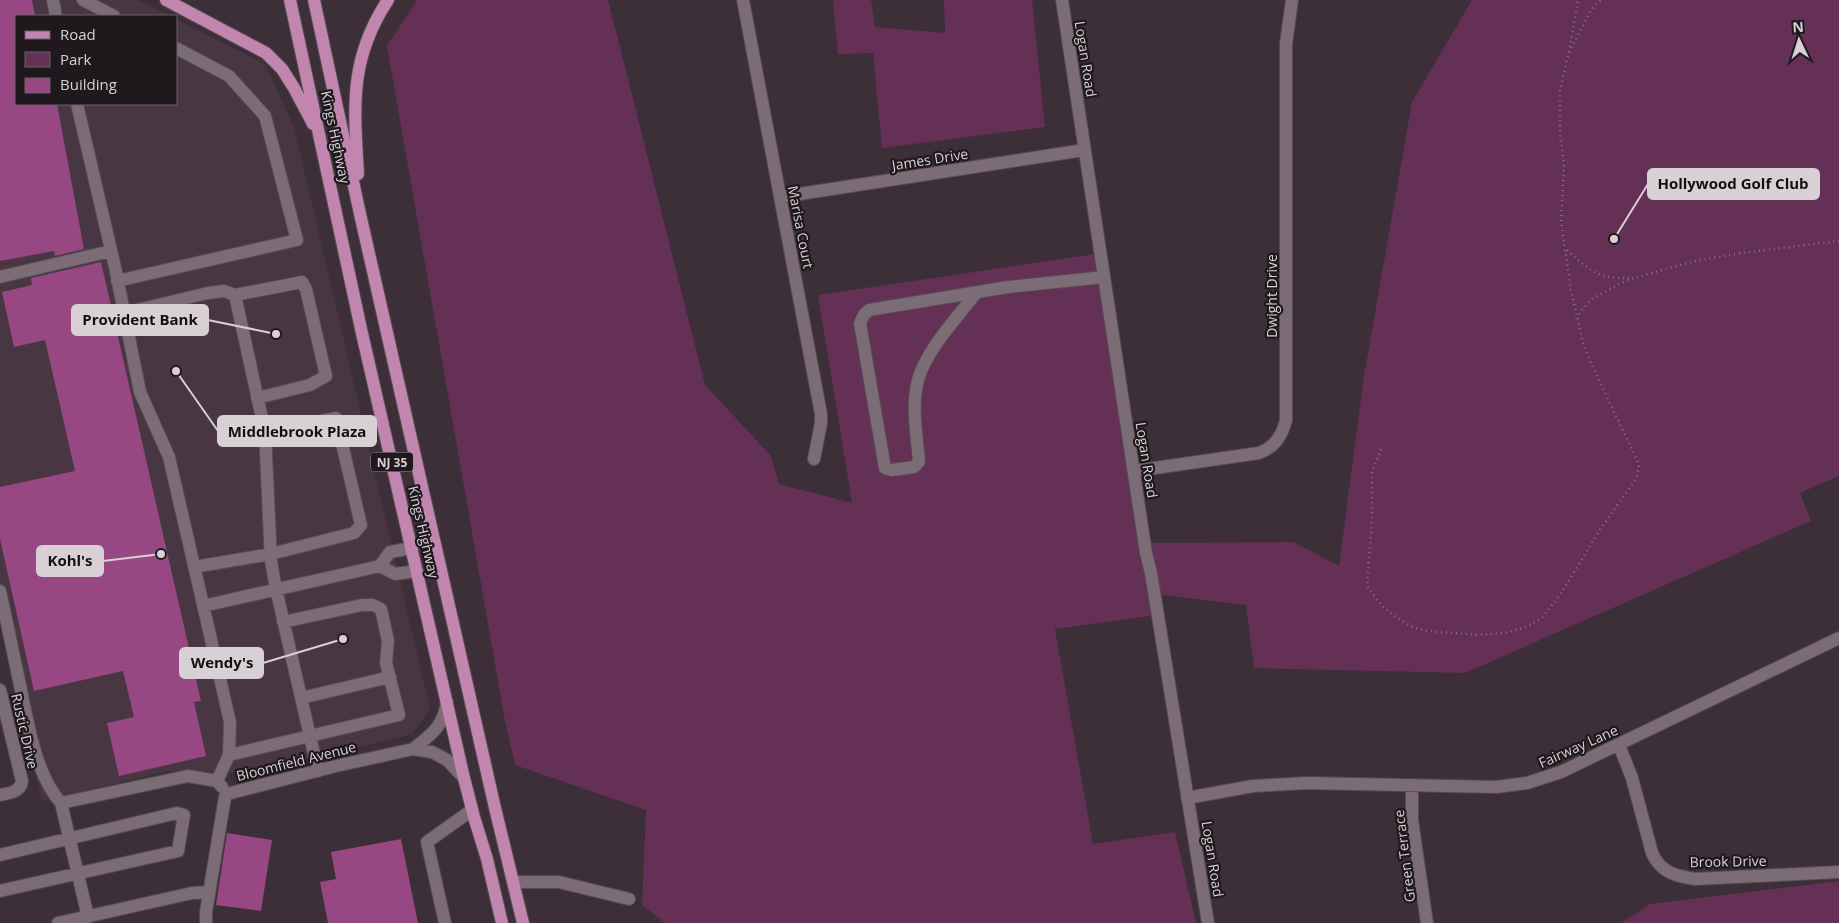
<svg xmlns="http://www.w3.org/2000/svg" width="1839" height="923" font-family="'Open Sans',sans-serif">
<rect width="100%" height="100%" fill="#3c2f37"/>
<path fill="#493643" d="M0,0H138L171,16H16V104H176V19L265,64L294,127L430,709L412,734L247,774L168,771L42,801L0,615Z"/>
<path fill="#653056" d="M417,0H608L705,385L771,456L779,484L852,503L818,295L1102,253L1145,543L1293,542L1339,566L1364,376L1412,102L1472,0H1839V476L1800,493L1811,521L1465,673L1254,668L1246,605L1154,594L1156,615L1055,629L1093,844L1175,832L1196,923H665L642,905L646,810L515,765L505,721L387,46Z
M833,0H871L875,27L945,33L944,0H1032L1045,127L882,148L873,53L838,54Z
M1839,881V923H1621L1650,904Z"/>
<path fill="#974781" d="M0,0H32L35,16H16V104H57L84,249L55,256L54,251L0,261Z
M101,262L201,701L194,702L206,756L119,776L107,723L134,717L123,671L34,691L0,539V487L75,471L45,340L14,347L2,292L32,285L31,278Z
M227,833L272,840L261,911L216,905Z
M401,839L418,923H328L320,882L336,879L331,852Z"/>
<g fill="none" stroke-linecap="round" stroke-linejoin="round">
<defs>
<path id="minor" d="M53,0L56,16
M83,0L114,16
M743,0L821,414V423L814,459
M1062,0L1146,553L1151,573L1208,923
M77,104L115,267L140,392L169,457L230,722L229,755L217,781
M780,197L1084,150
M0,277L111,251
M117,281L297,240L265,116L229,76L176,48
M976,293C956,319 927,349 918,380C911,406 917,436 919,462L914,467L892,470L885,468L860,323L864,315L869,310L1008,287L1104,277
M235,295L302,282L306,289L326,376L310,385L257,398
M124,313L208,293L224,291L235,295L265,432L271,561L276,589L318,771
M1134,471L1259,453C1275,447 1282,436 1286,420V44L1292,0
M412,548L390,552L380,566L395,574L417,571
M194,567L271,554L354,533L361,525L336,418L265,432
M0,591C7,622 13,653 20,685C28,722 35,774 61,803
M203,606L380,566
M0,690L22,781C21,792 9,793 0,795
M301,698L390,677
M1619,745L1632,778L1652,853C1661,873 1676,876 1695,879L1839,872
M413,749C432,734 443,727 447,702
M229,755L399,715L386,663L388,641L381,609L373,605H362L283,622
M1412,785V820L1427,923
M1187,798L1253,786L1307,783L1496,787L1527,783L1561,772L1839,638
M0,855L177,813L184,815L178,851L0,891
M514,882H559L629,899
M88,917L61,803L188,776L217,781L222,787
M58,923L192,893L209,892
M206,923V912L225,797L227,794L336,766L413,749L432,752L447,760L464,778
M445,923L427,842L472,810"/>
<path id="major" d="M166,0L266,53L282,69L294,88L313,124
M290,0L361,329L464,778L474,817L487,859L502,923
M314,0L360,214L495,808L523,923
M358,174C354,106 349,59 388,0"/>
</defs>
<use href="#minor" stroke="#564b52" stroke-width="14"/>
<use href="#major" stroke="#564b52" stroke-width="14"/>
<path stroke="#80767c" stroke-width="2.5" stroke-dasharray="1 4" stroke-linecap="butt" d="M1569,52L1578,0
M1567,250C1590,271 1598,279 1630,278
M1578,319L1580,312L1592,299L1621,283L1634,278L1695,261L1742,253L1839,241
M1381,449L1372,472V520L1367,586L1382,606L1397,618L1413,627L1427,631L1478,635L1505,633L1526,627L1542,618L1562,592L1599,531L1636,479L1639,467L1637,460L1590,361L1583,343L1571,290L1561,222L1564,166L1560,133V91L1567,59L1573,45L1591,10L1601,0"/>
<use href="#minor" stroke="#7b6c76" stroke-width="12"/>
<use href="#major" stroke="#c185af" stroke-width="12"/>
</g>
<g text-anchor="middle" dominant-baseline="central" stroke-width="4.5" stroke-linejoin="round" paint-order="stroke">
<rect fill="#1f191d" stroke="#a0999e" stroke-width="1" x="371" y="452.5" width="42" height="19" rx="4"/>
<g font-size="12" font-weight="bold" fill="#d8d0d5">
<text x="392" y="462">NJ 35</text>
</g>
<g font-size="14" fill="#d8d0d5" stroke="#1f191d">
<text transform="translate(1086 59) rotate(81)">Logan Road</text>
<text transform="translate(336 137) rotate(78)">Kings Highway</text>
<text transform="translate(930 159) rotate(-9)">James Drive</text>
<text transform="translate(801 227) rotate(79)">Marisa Court</text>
<text transform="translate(1271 296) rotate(-90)">Dwight Drive</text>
<text transform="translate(1147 460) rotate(81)">Logan Road</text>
<text transform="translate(424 532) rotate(77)">Kings Highway</text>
<text transform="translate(25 731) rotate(77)">Rustic Drive</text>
<text transform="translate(1578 746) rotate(-24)">Fairway Lane</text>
<text transform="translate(296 761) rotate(-14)">Bloomfield Avenue</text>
<text transform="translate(1404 856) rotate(-97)">Green Terrace</text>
<text transform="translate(1213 859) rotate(81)">Logan Road</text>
<text transform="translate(1728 861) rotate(-1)">Brook Drive</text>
</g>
</g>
<path fill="none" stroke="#d8d0d5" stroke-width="2" d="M1614 239L1648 184M276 334L208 320M176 371L218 431M161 554L103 561M343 639L263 663"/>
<g fill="#d8d0d5" stroke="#1f191d" stroke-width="2">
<circle cx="1614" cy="239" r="5"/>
<circle cx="276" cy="334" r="5"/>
<circle cx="176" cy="371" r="5"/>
<circle cx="161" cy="554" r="5"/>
<circle cx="343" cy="639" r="5"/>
</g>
<g fill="#d8d0d5" stroke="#d8d0d5" stroke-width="2">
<rect x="1648" y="169" width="171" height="30" rx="5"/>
<rect x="72" y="305" width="136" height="30" rx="5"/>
<rect x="218" y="416" width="158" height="30" rx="5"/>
<rect x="37" y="546" width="66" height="30" rx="5"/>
<rect x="180" y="648" width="83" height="30" rx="5"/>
</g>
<g font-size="15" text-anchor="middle" font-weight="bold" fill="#111">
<text x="1733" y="189">Hollywood Golf Club</text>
<text x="140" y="325">Provident Bank</text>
<text x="297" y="437">Middlebrook Plaza</text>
<text x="70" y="566">Kohl's</text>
<text x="222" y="668">Wendy's</text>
</g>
<rect x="15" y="15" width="162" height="90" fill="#1f191d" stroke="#696267"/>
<rect x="25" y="31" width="25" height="8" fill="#c185af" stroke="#696267"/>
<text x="60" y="40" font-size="15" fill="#d8d0d5">Road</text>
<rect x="25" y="52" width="25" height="15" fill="#653056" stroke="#696267"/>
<text x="60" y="65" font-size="15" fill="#d8d0d5">Park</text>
<rect x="25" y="78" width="25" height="15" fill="#974781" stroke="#696267"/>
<text x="60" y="90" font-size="15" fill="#d8d0d5">Building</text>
<g transform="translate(1799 40) rotate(356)" stroke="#1f191d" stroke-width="4" paint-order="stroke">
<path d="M0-4L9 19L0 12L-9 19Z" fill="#d8d0d5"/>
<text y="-8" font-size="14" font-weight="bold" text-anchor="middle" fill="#d8d0d5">N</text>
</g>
</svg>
